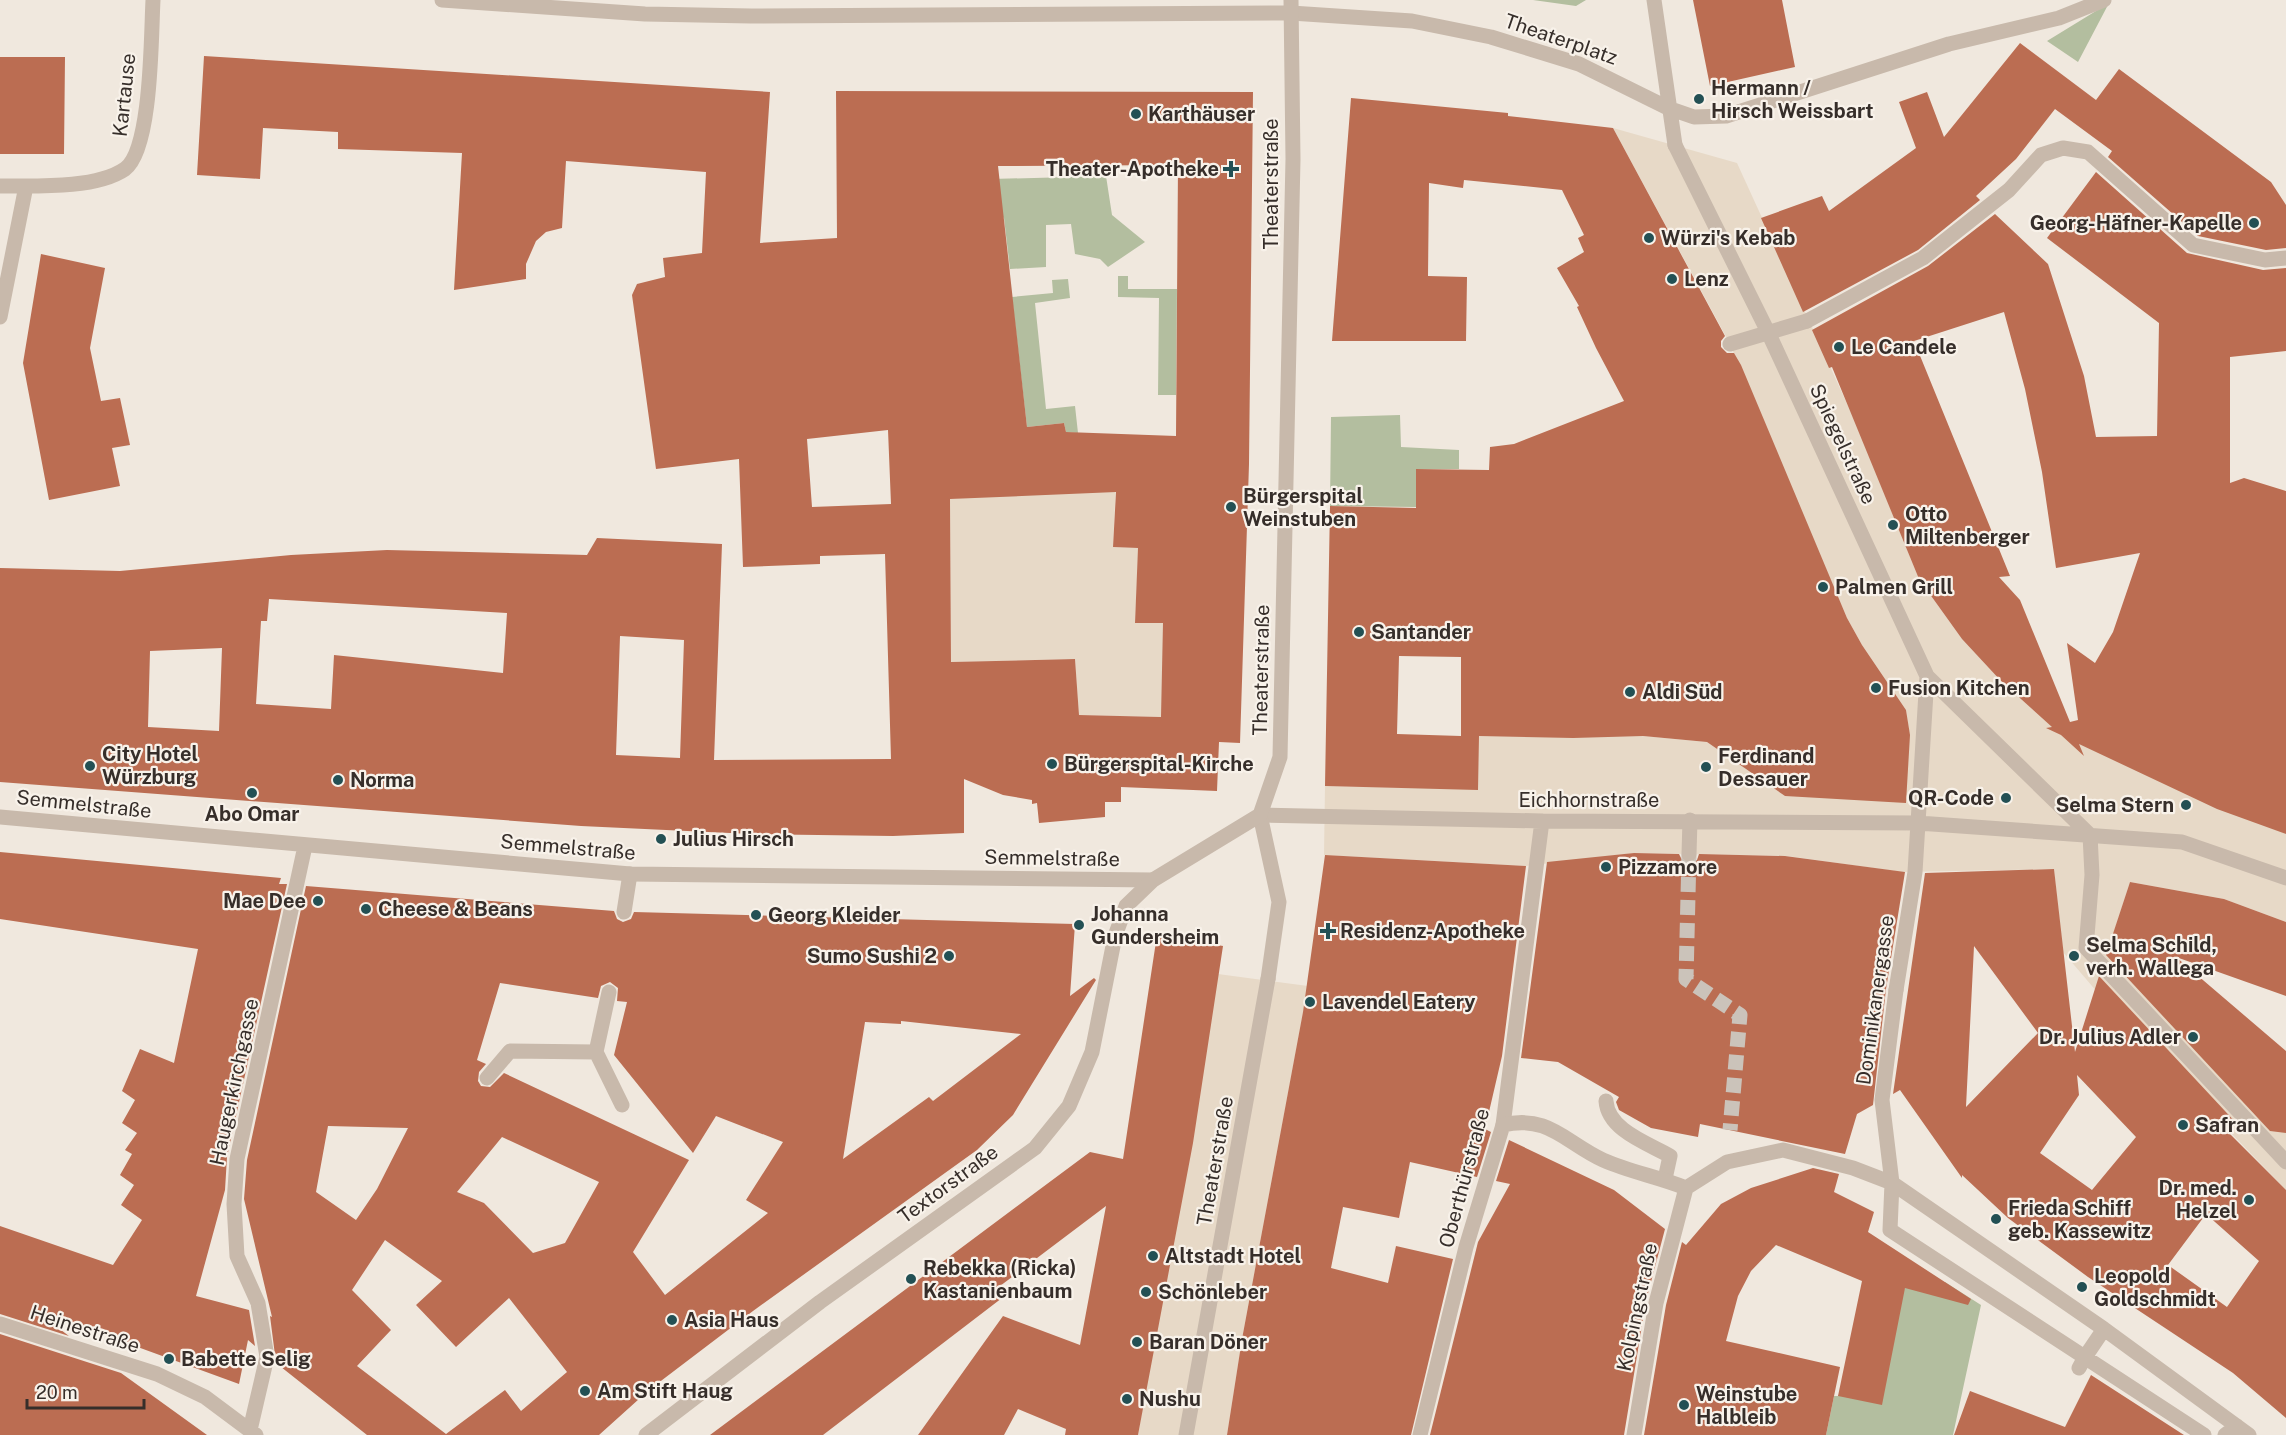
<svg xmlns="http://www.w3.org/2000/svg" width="2286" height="1435" font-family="'Public Sans',sans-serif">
<rect width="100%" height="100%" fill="#f0e8de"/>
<path fill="#b3be9f" d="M1533,0H1586L1576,6Z
M2109,3L2078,62L2047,41Z
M1106,176L1112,215L1145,242L1108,267L1100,259L1075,254L1071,224L1046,225V267L1010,269L1004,218L955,180Z
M1118,276H1128V289H1177L1176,395H1158L1159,298L1118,297Z
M1068,279L1070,298L1035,303L1046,409L1075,406L1078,433L1066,432L1064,423L1027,427L1012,297L1053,293L1052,280Z
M1400,415L1401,447L1459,450V469H1416V507L1330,506L1331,417Z
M1945,1282L1981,1305L1953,1435H1826L1834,1396H1838L1905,1288Z"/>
<path fill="#e7d9c7" d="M1613,128L1737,163L1854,419L1919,579L1962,639L2001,681L2043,719L2286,834V922L2224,899L2130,882L2110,944L2286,1133V1190L2115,1013L2063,952L2054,869L1902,872L1787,856L1689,854L1634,853L1526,866L1324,855L1325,786L1477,789L1478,736H1643L1707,742L1785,796L1910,737L1906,710L1862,645L1847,618L1730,344Z
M1116,483L1113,547L1165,549V559L1138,558L1135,622L1163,623V717L1079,715L1075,659L951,662L950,499Z
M1218,974L1308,986L1242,1339L1227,1435H1138Z"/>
<path fill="#bb6d52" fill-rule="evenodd" d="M1693,0H1782L1795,67L1710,86Z
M2020,43L2096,100L2119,69L2271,182L2286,205V248L2266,250L2198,236L2108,157L2112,151L2055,109L2016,159L1976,196L1980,200L1918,250L1803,312L1761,218L1822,196L1829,211L1916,148L1899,102L1927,92L1944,137Z
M204,56L770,92L760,243L837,238L836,91L1253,92L1249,464L1240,743L1219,742L1217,791L1121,787V802H1105V817L1039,823L1037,803L1032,804V800L1003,795L964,779V833L893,836L751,834L581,826L0,782V568L120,571L291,555L387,550L587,555L597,538L722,544L714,760L891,759L885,554L820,556V564L743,567L739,459L656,469L632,295L637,284L665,277L663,258L702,253L706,172L566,161L562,228L546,232L536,241L526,264V279L454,290L462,153L338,149V132L263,128L260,179L197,175ZM1178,165L1176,436L1066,432L1064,423L1027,427L998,166ZM888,430L891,504L812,507L807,439ZM1116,492L1113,547L1138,548L1135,623H1163L1161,717L1079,715L1075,659L951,662L950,499ZM269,599L507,613L503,673L334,655L331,709L256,704L261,621H267ZM620,636L684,640L680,758L616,755ZM222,648L219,731L148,727L150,651Z
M0,57H65L64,154H0Z
M1351,98L1508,113V116L1613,128L1725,336L1721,341V347L1727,353H1734L1741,365L1847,618L1862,645L1906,710L1910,735L1906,803L1785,796L1707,742L1643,736L1573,738L1479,736L1478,790L1325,786L1330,506L1416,508V469L1489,470L1490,447L1514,444L1624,401L1596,348L1577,307L1579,306L1557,268L1584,252L1578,238L1584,235L1562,190L1464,180L1463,188L1429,183L1428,276L1467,277L1466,341H1332ZM1399,656L1461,657V736L1397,734Z
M2096,172L2187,253L2263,270L2286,268V351L2230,357V483L2244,478L2286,491V834L2217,809L2079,744L2084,756L2061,735L2046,728L2052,727L2001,681L1962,639L1919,579L1832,367L1829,368L1812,330L1928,266L1995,214L2048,264L2084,376L2096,437L2157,436L2159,323L2047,238ZM2004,312L2025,389L2042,472L2056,568L2140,553L2113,632L2095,663L2067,643L2078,720L2070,722L2020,600L1999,577L2010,576L1914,341Z
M41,254L105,268L90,348L101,401L120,398L130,445L112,448L120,486L49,500L23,363Z
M0,852L281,878L279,884H287L227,1157L225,1190L196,1296L249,1310L255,1346L248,1340L239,1384L39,1311L38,1313L69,1336L0,1314V1226L113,1265L142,1220L121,1205L134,1185L120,1175L132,1154L125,1150L137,1133L122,1123L135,1100L122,1091L140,1049L174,1063L198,949L0,919Z
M1634,853L1679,854L1683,862L1689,864L1697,860L1699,854L1785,856L1905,872L1886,989L1873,1105L1857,1114L1845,1154L1700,1124L1698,1137L1651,1128L1619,1110L1616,1102L1619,1097L1558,1062L1521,1058L1547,862Z
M1325,855L1526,866L1502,1056L1485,1129L1491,1132L1477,1177L1410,1162L1399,1218L1343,1207L1331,1268L1388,1283L1396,1246L1453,1259L1411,1435H1227L1242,1339L1303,1012Z
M2054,869L2075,1052L2099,976L2239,1126L2219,1123L2286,1190V1418L2233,1373L2088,1277L2008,1218L1962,1175V1178L1900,1090L1893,1094L1925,873ZM1974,946L2038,1033L1966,1107ZM2077,1075L2136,1137L2092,1190L2040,1153L2079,1095ZM2206,1214L2259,1261L2227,1307L2168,1265Z
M2130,882L2224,899L2286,922V996L2176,957L2286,1051V1133L2270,1131L2106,955Z
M306,886L614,911L617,919L623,922L631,919L634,912L1075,924L1070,996L1094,978L1096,980L1013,1115L977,1150L753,1311L649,1390L599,1435H367L276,1363L270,1316L272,1317L244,1199L247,1160ZM610,982L618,988L617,1001L627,1002L614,1055L693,1153L716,1116L783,1142L746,1200L768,1213L665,1295L633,1252L689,1160L504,1073L490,1087L481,1086L478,1081L479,1072L486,1064L477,1060L500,983L598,998L601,986ZM901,1021L1021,1034L933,1101L929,1097L843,1159L865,1022L901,1024ZM328,1126L408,1128L377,1189L356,1220L316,1192ZM502,1137L599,1182L565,1243L533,1253L484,1203L457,1192ZM385,1240L442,1281L416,1305L456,1347L509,1298L567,1372L521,1411L505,1390L446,1434L357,1366L391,1330L352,1290Z
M1157,935L1223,946L1193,1143L1138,1435H1065L1066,1429L1018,1409L1004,1435H918L1003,1316L1080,1345L1106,1206L996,1289L1002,1298L823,1435H710L1090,1152L1123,1159Z
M1509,1140L1614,1190L1665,1229L1646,1301L1624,1435H1430L1478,1242L1510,1184L1496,1181Z
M1813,1168L1839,1174L1834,1192L1874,1212L1868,1232L1971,1299L1968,1305L1905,1288L1882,1405L1838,1396L1862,1281L1776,1245L1751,1271L1738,1296L1726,1341L1840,1367L1826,1435H1644L1666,1305L1682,1242L1686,1245L1721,1204L1751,1188Z
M0,1334L121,1373L207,1435H0Z
M2091,1375L2184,1435H1954L1970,1391L2065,1427Z"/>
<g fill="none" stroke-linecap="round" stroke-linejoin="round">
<path stroke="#cbc3ba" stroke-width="15" stroke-dasharray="15 8" stroke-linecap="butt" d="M1689,854L1686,979L1740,1015L1730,1130"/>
<path stroke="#c8b9ab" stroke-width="15" d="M624,912L630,874
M609,992L596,1052L622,1105
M487,1078L510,1051L596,1052
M1606,1101C1608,1130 1647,1143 1670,1156L1665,1179
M2079,1368L2085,1357"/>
<path stroke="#c8b9ab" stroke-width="15" d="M1675,145L1768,332L1927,676L1915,872L1896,990
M1730,344L1807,321
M1927,676L2090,835
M1260,815L1542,821L1918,823L2182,842L2286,878
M2090,835L2092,875L2086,948L2286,1162
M1689,854L1690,820
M1503,1125L1542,821
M1186,1435L1268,979"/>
<path stroke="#c8b9ab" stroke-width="15" d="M1654,0L1675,145
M1291,13L1412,21L1491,37L1579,64L1668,108L1694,117L1726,116L1949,44L2059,18L2104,0
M0,186C35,186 96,189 125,169C152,149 151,35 153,0
M0,317L26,186
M1807,321L1923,258L2009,190L2041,155L2063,148L2088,152L2193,245L2265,260L2286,258
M1260,815L1279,902L1268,979
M0,817L630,874L1153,880
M1896,990L1882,1100L1892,1183L1890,1230L2204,1435
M0,1324L157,1374L205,1397L256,1435
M2085,1357L2104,1329
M250,1430L267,1357L258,1303L237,1256L234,1204L237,1159L305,846
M1420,1435L1466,1247L1503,1125C1548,1114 1566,1143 1603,1160C1630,1172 1659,1177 1686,1188L1727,1162L1783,1150L1853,1168L1892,1183L2104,1329L2249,1435
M1634,1435L1656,1303L1686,1188
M2225,1435L2237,1426"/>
<path stroke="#c8b9ab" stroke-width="15" d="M442,0L645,14L751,16L1291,13
M646,1435L820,1302L1035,1148L1069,1106L1092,1052L1115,936L1126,906L1153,880L1260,815L1280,757L1293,159L1291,0"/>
</g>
<g fill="#235054" stroke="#f8f2ea" stroke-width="2">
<circle cx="1699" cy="99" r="6"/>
<circle cx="1136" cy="114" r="6"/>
<path d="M1228 160h6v6h6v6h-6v6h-6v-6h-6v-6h6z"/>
<circle cx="2254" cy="223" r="6"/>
<circle cx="1649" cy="238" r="6"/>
<circle cx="1672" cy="279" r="6"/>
<circle cx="1839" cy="347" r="6"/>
<circle cx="1231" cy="507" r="6"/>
<circle cx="1893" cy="525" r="6"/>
<circle cx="1823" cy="587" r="6"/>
<circle cx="1359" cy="632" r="6"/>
<circle cx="1876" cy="688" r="6"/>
<circle cx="1630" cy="692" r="6"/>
<circle cx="1052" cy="764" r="6"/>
<circle cx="90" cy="766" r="6"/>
<circle cx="1706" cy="767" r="6"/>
<circle cx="338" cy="780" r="6"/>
<circle cx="252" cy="793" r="6"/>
<circle cx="2006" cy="798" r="6"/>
<circle cx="2186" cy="805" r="6"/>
<circle cx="661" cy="839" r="6"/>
<circle cx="1606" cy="867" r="6"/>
<circle cx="318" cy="901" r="6"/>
<circle cx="366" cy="909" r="6"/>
<circle cx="756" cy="915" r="6"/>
<circle cx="1079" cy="925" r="6"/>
<path d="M1325 922h6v6h6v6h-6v6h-6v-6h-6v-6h6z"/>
<circle cx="949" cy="956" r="6"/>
<circle cx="2074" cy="956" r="6"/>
<circle cx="1310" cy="1002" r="6"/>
<circle cx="2193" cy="1037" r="6"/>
<circle cx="2183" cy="1125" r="6"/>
<circle cx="2249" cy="1200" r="6"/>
<circle cx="1996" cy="1219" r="6"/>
<circle cx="1153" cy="1256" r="6"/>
<circle cx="911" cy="1279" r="6"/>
<circle cx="2082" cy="1287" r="6"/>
<circle cx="1146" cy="1292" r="6"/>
<circle cx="672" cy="1320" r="6"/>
<circle cx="1137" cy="1342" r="6"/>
<circle cx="169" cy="1359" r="6"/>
<circle cx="585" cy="1391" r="6"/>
<circle cx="1127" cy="1399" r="6"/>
<circle cx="1684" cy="1405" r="6"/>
</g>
<g text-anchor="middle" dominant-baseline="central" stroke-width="4.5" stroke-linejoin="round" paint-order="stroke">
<g font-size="20" fill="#362e2a" stroke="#f8f2ea">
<text transform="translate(1561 39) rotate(19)">Theaterplatz</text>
<text transform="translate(124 95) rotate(-84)">Kartause</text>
<text transform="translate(1271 184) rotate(-90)">Theaterstraße</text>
<text transform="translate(1843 444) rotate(65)">Spiegelstraße</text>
<text transform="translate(1261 670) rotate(-89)">Theaterstraße</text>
<text x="1589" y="800">Eichhornstraße</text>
<text transform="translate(84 804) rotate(6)">Semmelstraße</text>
<text transform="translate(568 847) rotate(5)">Semmelstraße</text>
<text transform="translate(1052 858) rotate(1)">Semmelstraße</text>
<text transform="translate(1875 1000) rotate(-82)">Dominikanergasse</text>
<text transform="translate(234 1082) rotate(-78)">Haugerkirchgasse</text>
<text transform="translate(1215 1161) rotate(-80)">Theaterstraße</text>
<text transform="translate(1464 1178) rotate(-75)">Oberthürstraße</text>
<text transform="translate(948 1184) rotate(-36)">Textorstraße</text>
<text transform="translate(1637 1307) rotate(-78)">Kolpingstraße</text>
<text transform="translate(85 1329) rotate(18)">Heinestraße</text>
</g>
<g font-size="20" font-weight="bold" fill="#362e2a" stroke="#f8f2ea" text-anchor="start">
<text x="1711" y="88">Hermann /<tspan x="1711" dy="23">Hirsch Weissbart</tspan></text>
<text x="1148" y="114">Karthäuser</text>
<text x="1219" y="169" text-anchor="end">Theater-Apotheke</text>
<text x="2242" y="223" text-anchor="end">Georg-Häfner-Kapelle</text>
<text x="1661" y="238">Würzi's Kebab</text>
<text x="1684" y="279">Lenz</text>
<text x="1851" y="347">Le Candele</text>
<text x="1243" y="496">Bürgerspital<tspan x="1243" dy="23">Weinstuben</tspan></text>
<text x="1905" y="514">Otto<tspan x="1905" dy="23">Miltenberger</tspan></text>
<text x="1835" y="587">Palmen Grill</text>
<text x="1371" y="632">Santander</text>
<text x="1888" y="688">Fusion Kitchen</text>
<text x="1642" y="692">Aldi Süd</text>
<text x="102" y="754">City Hotel<tspan x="102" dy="23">Würzburg</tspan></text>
<text x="1718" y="756">Ferdinand<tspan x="1718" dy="23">Dessauer</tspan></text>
<text x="1064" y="764">Bürgerspital-Kirche</text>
<text x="350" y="780">Norma</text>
<text x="1994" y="798" text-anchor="end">QR-Code</text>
<text x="2174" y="805" text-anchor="end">Selma Stern</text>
<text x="252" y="814" text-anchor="middle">Abo Omar</text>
<text x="673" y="839">Julius Hirsch</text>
<text x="1618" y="867">Pizzamore</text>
<text x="306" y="901" text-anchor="end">Mae Dee</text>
<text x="378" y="909">Cheese &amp; Beans</text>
<text x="1091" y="914">Johanna<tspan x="1091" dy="23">Gundersheim</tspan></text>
<text x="768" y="915">Georg Kleider</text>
<text x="1340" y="931">Residenz-Apotheke</text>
<text x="2086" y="945">Selma Schild,<tspan x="2086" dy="23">verh. Wallega</tspan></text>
<text x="937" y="956" text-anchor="end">Sumo Sushi 2</text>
<text x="1322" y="1002">Lavendel Eatery</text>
<text x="2181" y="1037" text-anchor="end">Dr. Julius Adler</text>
<text x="2195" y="1125">Safran</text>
<text x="2237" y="1188" text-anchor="end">Dr. med.<tspan x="2237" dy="23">Helzel</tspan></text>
<text x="2008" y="1208">Frieda Schiff<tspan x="2008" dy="23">geb. Kassewitz</tspan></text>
<text x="1165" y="1256">Altstadt Hotel</text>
<text x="923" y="1268">Rebekka (Ricka)<tspan x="923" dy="23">Kastanienbaum</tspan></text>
<text x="2094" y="1276">Leopold<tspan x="2094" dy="23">Goldschmidt</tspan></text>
<text x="1158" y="1292">Schönleber</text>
<text x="684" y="1320">Asia Haus</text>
<text x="1149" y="1342">Baran Döner</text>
<text x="181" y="1359">Babette Selig</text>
<text x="597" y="1391">Am Stift Haug</text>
<text x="1696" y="1394">Weinstube<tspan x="1696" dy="23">Halbleib</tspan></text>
<text x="1139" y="1399">Nushu</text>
</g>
</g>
<path d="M27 1399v9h117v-9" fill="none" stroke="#362e2a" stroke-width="3"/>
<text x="36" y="1399" font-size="18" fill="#362e2a" stroke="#f8f2ea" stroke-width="4.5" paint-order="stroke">20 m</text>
</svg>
